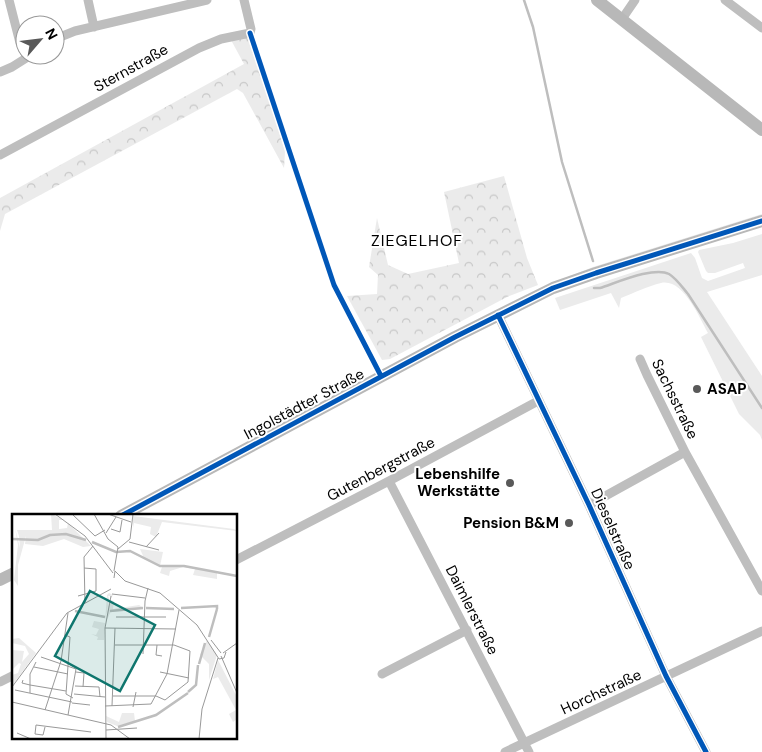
<svg xmlns="http://www.w3.org/2000/svg" width="762" height="752" font-family="'DM Sans',sans-serif">
<defs>
<pattern id="forest-crowns" width="20" height="18" patternUnits="userSpaceOnUse" patternTransform="scale(1.25)"><rect width="20" height="18" fill="#ebebeb"/><path d="M2 6a3 3 0 1 1 6 0M12 15a3 3 0 1 1 6 0" fill="none" stroke="#c8c8c8"/></pattern>
</defs>
<rect width="100%" height="100%" fill="#fff"/>
<path fill="#ebebeb" d="M762,214V215L545,286L593,267Z
M762,234V275L707,292L762,376V440L760,435L739,414L701,337L708,333C699,317 683,278 661,283C648,286 634,293 621,298L619,308L611,293L560,310L555,298L691,253L695,258L702,278L708,281L745,268L743,263L715,273H708L706,271L698,252L699,250L733,243Z"/>
<path fill="url(#forest-crowns)" d="M251,35L285,152L284,168L243,93L237,89L5,214L0,231V198L244,64L231,40Z
M504,176L527,258L538,285L507,297L390,359L382,360L347,296L377,294L378,275L369,267L377,218L388,265L408,274L459,263L444,192Z"/>
<g fill="none" stroke-linecap="round" stroke-linejoin="round">
<path stroke="#bebebe" stroke-width="2.5" d="M524,0L533,27L562,162L593,261
M594,288H600C616,283 654,266 669,274C677,279 682,287 688,294L762,408"/>
<path stroke="#bebebe" stroke-width="9" d="M9,0L20,43L25,53
M88,0L94,27
M725,0L762,28
M622,19L635,0
M55,39L75,31L207,0
M0,72L12,67L31,55
M0,155L199,48L221,39L250,33L251,29L244,0
M498,315L589,505L666,676L706,752
M640,359L647,375L685,452L762,591
M389,481L529,752
M589,505L685,452
M236,560L389,481L538,401
M382,674L467,630
M0,682L14,675
M505,752L762,631"/>
<path stroke="#b8b8b8" stroke-width="12" d="M597,0L762,130
M121,516L455,337L553,288L596,273L762,221
M0,580L14,573"/>
<defs>
<path id="cycleway" d="M250,33L334,285L381,376
M498,315L589,505L666,676L706,752
M121,516L455,337L553,288L596,273L762,221"/>
</defs>
<use href="#cycleway" stroke="#fff" stroke-width="8"/>
<use href="#cycleway" stroke="#0057b8" stroke-width="5"/>
</g>
<g fill="#595959" stroke="#fff" stroke-width="2">
<circle cx="697" cy="389" r="5"/>
<circle cx="510" cy="483" r="5"/>
<circle cx="569" cy="523" r="5"/>
</g>
<g text-anchor="middle" dominant-baseline="central" stroke-width="4" stroke-linejoin="round" paint-order="stroke">
<g font-size="15" fill="#000" stroke="#fff">
<text transform="translate(131 68) rotate(-29)">Sternstraße</text>
<text transform="translate(675 399) rotate(64)">Sachsstraße</text>
<text transform="translate(304 404) rotate(-28)">Ingolstädter Straße</text>
<text transform="translate(381 469) rotate(-28)">Gutenbergstraße</text>
<text transform="translate(613 529) rotate(66)">Dieselstraße</text>
<text transform="translate(472 610) rotate(63)">Daimlerstraße</text>
<text transform="translate(601 692) rotate(-25)">Horchstraße</text>
</g>
<g font-size="15" font-weight="bold" fill="#000" stroke="#fff" text-anchor="end">
<text x="707" y="389" text-anchor="start">ASAP</text>
<text x="500" y="474">Lebenshilfe<tspan x="500" dy="17">Werkstätte</tspan></text>
<text x="559" y="523">Pension B&amp;M</text>
</g>
<g font-size="16" letter-spacing="1" fill="#000" stroke="#fff">
<text x="417" y="240">ZIEGELHOF</text>
</g>
</g>
<g transform="translate(12 514)">
<rect width="225" height="225" fill="#fff"/>
<path d="M39,0L52,6H47V15L55,14L56,9L79,32L71,33L52,25L31,32L13,30L14,22H7L5,16H40ZM121,2L222,15L225,17L150,8L144,23L138,20L139,13L122,9L121,14ZM128,35L151,38L148,52L132,44ZM169,52L205,58V65L181,61L183,55L171,53L158,57L157,62L148,59L150,53ZM97,79L101,81L98,86L102,87L101,95L127,91L132,94L99,97L94,108L96,93L99,82H96L97,84V86L93,108L95,81Z" fill="#ebebeb"/>
<path d="M3,14L8,34L7,22H14L6,51V72L2,66L6,31ZM82,107L93,109L92,126H85L86,123L79,120L84,121L87,115L80,113ZM7,124L24,139L0,172V161L6,159L9,150L7,149L0,156V136L12,137L10,148L17,140L13,132L0,129V125ZM195,126L205,141L197,166V150L188,141ZM206,146L225,183V205L221,208L217,200L224,196L206,163L201,165ZM110,199H122L123,207L105,212L95,208L94,202L107,208Z" fill="#ebebeb"/>
<path fill="none" stroke="#bebebe" stroke-width="2.5" d="M0,25L26,26L38,21L54,20L74,26M80,28L104,38L118,37L148,52H172L225,62M134,94L162,95M169,94L205,92V95M63,97L93,103M98,97L131,94M197,123L205,95M187,150L193,129M176,178L184,171L186,151M106,213L144,201L176,179"/>
<path fill="none" stroke="#999" stroke-width="1" d="M43,0L73,22L101,59M60,0L83,22L93,16M82,0L96,25L106,33L102,57M96,0L119,8M99,15L108,18L110,6M94,19L104,3M117,28L147,36M134,33L147,19M106,35L118,25L121,0M102,64L103,57L113,67L148,79L185,111L207,145L212,144L214,138M100,80L133,84M66,82L84,77V55L72,54M73,89L72,43L81,32M104,103H154M93,114L164,115M53,121L58,123L54,180L61,184M199,126L209,139M145,131L144,141L150,142M211,139L225,129M131,140L133,87L136,74M209,142L225,179M29,143L64,155L56,201M22,153L56,160M64,158L72,159L71,173M148,158L177,164M11,166L10,169L18,171L54,177M63,172L87,173L88,183M0,173L55,99L99,75M3,176L60,188M18,179V160L24,148M62,180L93,183M101,182H144L153,186L176,168L178,137L162,131H103M0,188L99,211L118,225M60,189L78,191M93,192L139,190L155,160L167,96M100,192L103,114M121,193L124,178M33,196L49,147L56,99M33,213L31,221L23,220L24,211L79,218M94,216L125,214M5,219L19,225M94,225L93,114L99,82M187,225L190,195L206,144"/>
<path fill="#0f766e" fill-opacity="0.15" stroke="#0f766e" stroke-width="2.5" d="M78,77L143,111L108,177L43,142Z"/>
<rect width="225" height="225" fill="none" stroke="#000" stroke-width="2.5"/>
</g>
<g transform="translate(40 40) rotate(62)"><circle r="24" fill="#ffffff" stroke="#999999"/>
<path d="M0-4L9 19L0 12L-9 19Z" fill="#595959"/>
<text y="-8" font-size="14" font-weight="bold" text-anchor="middle" fill="#000000">N</text>
</g>
</svg>
